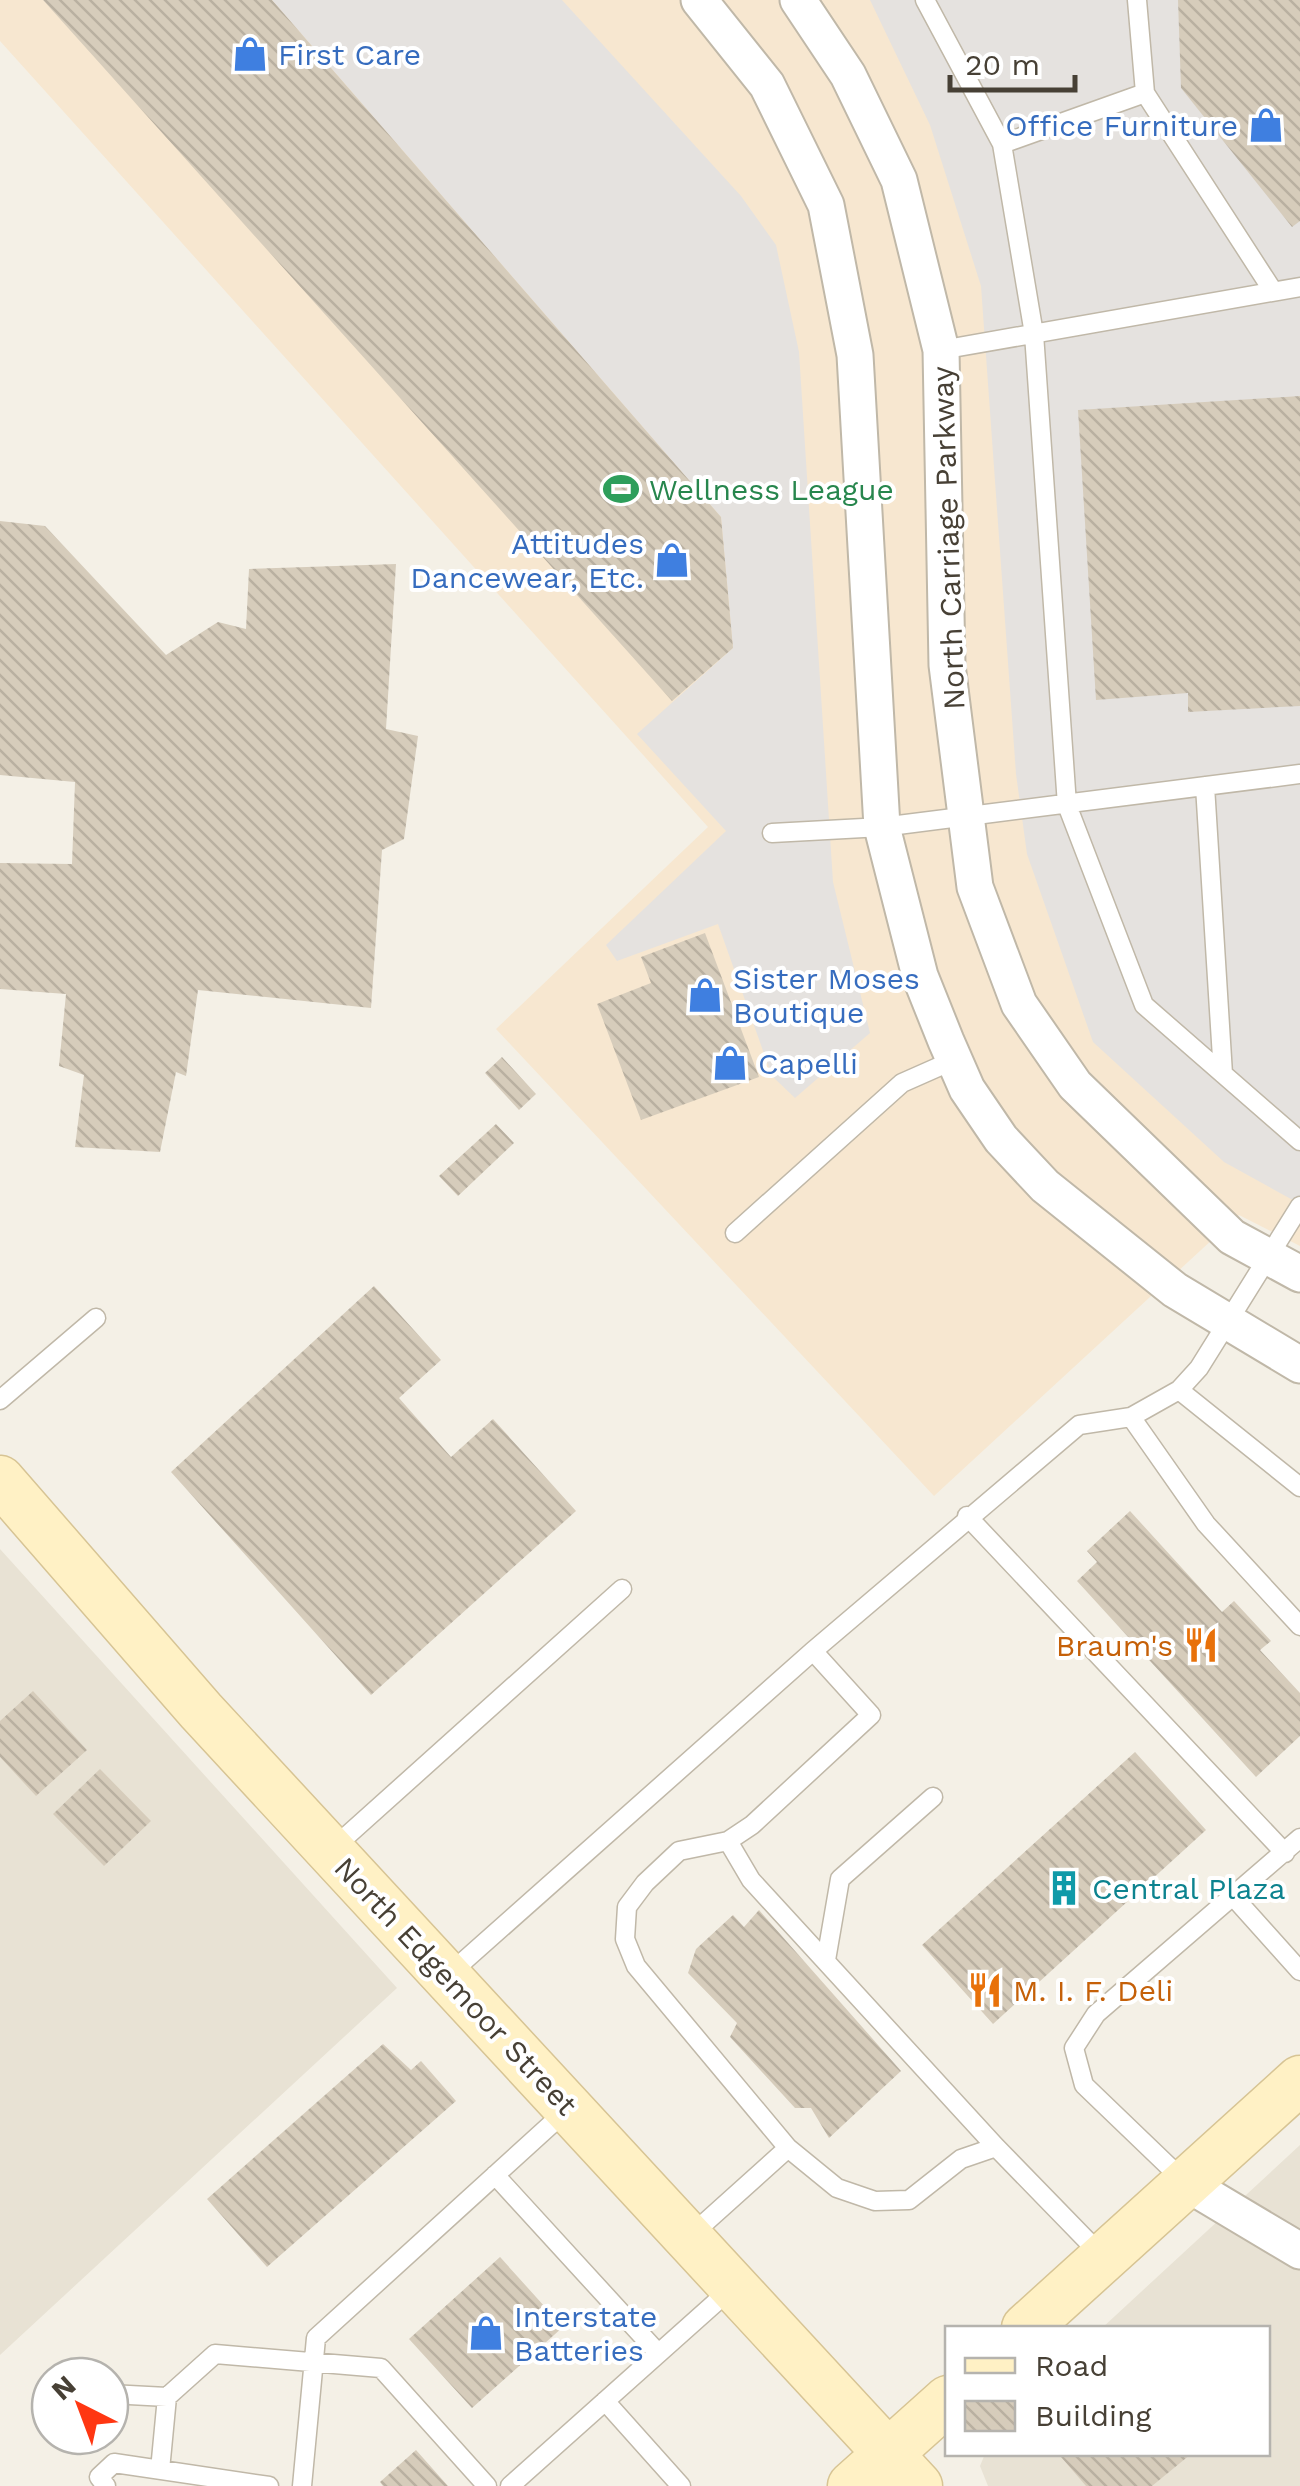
<svg xmlns="http://www.w3.org/2000/svg" width="1300" height="2486" font-family="'Work Sans',sans-serif">
<defs>
<pattern id="building-back-hatch" width="6" height="6" patternUnits="userSpaceOnUse" patternTransform="scale(2.5)"><rect width="6" height="6" fill="#d6ccbb"/><path d="M-1 5l2 2M0 0l6 6M5-1l2 2" fill="none" stroke="#b9b0a1"/></pattern>
</defs>
<rect width="100%" height="100%" fill="#f4f0e6"/>
<path fill="#e8e2d4" d="M0,1549L397,1988L0,2355Z
M1300,2145V2486H988L980,2466L985,2454H1268V2328H1102Z"/>
<path fill="#f7e7d0" d="M0,0H1300V1246L1239,1215L934,1496L496,1029L708,827L0,41Z"/>
<path fill="#e5e2df" d="M272,0H562L741,196L776,245L799,352L833,882L870,1033L795,1098L772,1076L718,924L617,961L606,945L726,831L637,734L733,648L721,517Z
M870,0H1300V1204L1224,1162L1093,1042L1027,854L1016,774L981,286L930,125Z"/>
<path fill="url(#building-back-hatch)" d="M43,0H272L721,517L733,648L672,701Z
M1178,0H1300V221L1292,227L1181,88Z
M1300,396V706L1188,712V693L1096,700L1078,410Z
M0,521L45,526L166,655L218,622L246,629L249,569L396,564L386,729L418,736L404,839L382,850L371,1008L198,990L186,1076L176,1072L160,1152L75,1147L84,1075L59,1066L66,994L0,989V863L72,864L75,782L0,775Z
M705,933L759,1077L641,1120L597,1004L651,983L641,957Z
M502,1057L536,1094L519,1110L485,1073Z
M496,1124L514,1143L458,1196L439,1176Z
M374,1286L441,1360L399,1398L451,1457L493,1419L576,1511L371,1695L171,1472Z
M1130,1511L1222,1612L1234,1601L1271,1641L1260,1650L1300,1693V1736L1256,1777L1077,1581L1097,1562L1087,1551Z
M33,1691L87,1750L36,1796L0,1757V1721Z
M1135,1752L1206,1830L993,2024L922,1945Z
M100,1769L151,1821L104,1866L53,1814Z
M759,1910L901,2071L829,2138L811,2108H795L730,2037L737,2023L688,1973L696,1949L733,1915L744,1927Z
M383,2044L411,2070L421,2061L456,2101L267,2267L207,2199Z
M500,2257L563,2327L472,2408L409,2339Z
M416,2450L448,2486H383L380,2482Z
M1065,2454H1191L1152,2486H1086L1061,2457Z"/>
<g fill="none" stroke-linecap="round" stroke-linejoin="round">
<defs>
<path id="lane" d="M925,0L1002,144L1034,334L1067,805L1144,1005L1300,1141
M1145,93L1273,291
M1002,144L1145,93L1137,0
M941,350L1300,287
M1205,786L1223,1074
M772,833L882,827L1300,774
M1300,1206L1199,1368L1179,1390L1300,1487
M735,1233L902,1083L954,1060
M0,1400L96,1318
M1131,1417L1206,1524L1300,1626
M967,1516L1285,1853
M728,1841L751,1880L996,2147
M331,1850L622,1589
M1231,1894L1300,1971
M826,1960L840,1879L933,1797
M447,1976L813,1651L1079,1425L1131,1417L1179,1390
M788,2148L837,2188L875,2201L909,2200L961,2159L996,2147L1103,2257
M495,2175L658,2353
M1186,2183L1084,2085L1074,2048L1096,2014L1300,1838
M689,2237L788,2148L636,1966L625,1939L627,1907L645,1883L679,1851L728,1841L752,1825L871,1715L813,1651
M110,2394L167,2397L215,2354L381,2368L487,2486
M605,2401L681,2486
M160,2470L167,2397
M106,2486L99,2477L114,2463L269,2486
M302,2486L316,2338L568,2109
M510,2486L733,2287"/>
<path id="street" d="M699,0L767,85L826,205L855,355L882,827L920,976L946,1041L967,1089L1001,1139L1045,1186L1175,1290L1300,1365
M798,0L848,75L899,180L941,350L947,665L975,887L1019,1004L1075,1085L1232,1237L1300,1274
M1186,2183L1300,2251"/>
<path id="secondary" d="M0,1480L201,1711L918,2486
M1026,2328L1300,2080
M852,2486L948,2400"/>
</defs>
<use href="#lane" stroke="#c0b8a8" stroke-width="21"/>
<use href="#street" stroke="#c0b8a8" stroke-width="39"/>
<use href="#secondary" stroke="#d7c494" stroke-width="51"/>
<use href="#lane" stroke="#fff" stroke-width="18"/>
<use href="#street" stroke="#fff" stroke-width="35"/>
<use href="#secondary" stroke="#fff1c5" stroke-width="48"/>
</g>
<defs>
<symbol id="shop-bare" viewBox="-9 -9 18 18"><path d="M-5-2.5h2.3a2.7 3.5 0 0 1 5.4 0H5L5.5 6h-11ZM-1.5-2.5h3a1.5 2.3 0 0 0-3 0Z" fill="#3f7fe0" stroke="#fff" stroke-width="2.5" paint-order="stroke"/></symbol>
<symbol id="stadium-bare" viewBox="-9 -9 18 18"><path d="M0-5a6.5 5 0 1 0 0 10a6.5 5 0 1 0 0-10ZM-3.5-1.8h7v3.6h-7Z" fill="#2e9e5b" stroke="#fff" stroke-width="2.5" paint-order="stroke"/></symbol>
<symbol id="restaurant-bare" viewBox="-9 -9 18 18"><path d="M-5-6h1v4h1v-4h1v4h1v-4h1v5L-1.5 .5V6h-2V.5L-5-1ZM5-6V6H3V1.5H1.5Q1.5-4 5-6Z" fill="#e8710a" stroke="#fff" stroke-width="2.5" paint-order="stroke"/></symbol>
<symbol id="building-bare" viewBox="-9 -9 18 18"><path d="M-4-6H4V6H1V3H-1V6H-4ZM-2.5-4.3h1.7v1.8h-1.7ZM.8-4.3h1.7v1.8H.8ZM-2.5-1h1.7V.8h-1.7ZM.8-1h1.7V.8H.8Z" fill="#0f9aa8" stroke="#fff" stroke-width="2.5" paint-order="stroke"/></symbol>
</defs>
<g fill-rule="evenodd">
<use href="#shop-bare" x="225" y="29" width="50" height="50"/>
<use href="#shop-bare" x="1241" y="100" width="50" height="50"/>
<use href="#stadium-bare" x="596" y="464" width="50" height="50"/>
<use href="#shop-bare" x="647" y="535" width="50" height="50"/>
<use href="#shop-bare" x="680" y="970" width="50" height="50"/>
<use href="#shop-bare" x="705" y="1038" width="50" height="50"/>
<use href="#restaurant-bare" x="1176" y="1620" width="50" height="50"/>
<use href="#building-bare" x="1039" y="1863" width="50" height="50"/>
<use href="#restaurant-bare" x="960" y="1965" width="50" height="50"/>
<use href="#shop-bare" x="461" y="2308" width="50" height="50"/>
</g>
<g text-anchor="middle" dominant-baseline="central" stroke-width="8" stroke-linejoin="round" paint-order="stroke">
<g font-size="30" fill="#366cbe" stroke="#fff" text-anchor="start">
<text x="278" y="54">First Care</text>
<text x="1238" y="125" text-anchor="end">Office Furniture</text>
<text x="644" y="543" text-anchor="end">Attitudes<tspan x="644" dy="34">Dancewear, Etc.</tspan></text>
<text x="733" y="978">Sister Moses<tspan x="733" dy="34">Boutique</tspan></text>
<text x="758" y="1063">Capelli</text>
<text x="514" y="2316">Interstate<tspan x="514" dy="34">Batteries</tspan></text>
</g>
<g font-size="30" fill="#27864d" stroke="#fff" text-anchor="start">
<text x="649" y="489">Wellness League</text>
</g>
<g font-size="30" fill="#474035" stroke="#fff">
<text transform="translate(948 538) rotate(-92)">North Carriage Parkway</text>
<text transform="translate(456 1986) rotate(47)">North Edgemoor Street</text>
</g>
<g font-size="30" fill="#c56008" stroke="#fff" text-anchor="end">
<text x="1173" y="1645">Braum's</text>
<text x="1013" y="1990" text-anchor="start">M. I. F. Deli</text>
</g>
<g font-size="30" fill="#0d838f" stroke="#fff" text-anchor="start">
<text x="1092" y="1888">Central Plaza</text>
</g>
</g>
<rect x="945" y="2326" width="325" height="130" fill="#ffffff" stroke="#b5b3ae" stroke-width="2.5"/>
<rect x="965" y="2358" width="50" height="15" fill="#fff1c5" stroke="#b5b3ae" stroke-width="2.5"/>
<text x="1035" y="2376" font-size="30" fill="#474035">Road</text>
<rect x="965" y="2401" width="50" height="30" fill="url(#building-back-hatch)" stroke="#b5b3ae" stroke-width="2.5"/>
<text x="1035" y="2426" font-size="30" fill="#474035">Building</text>
<g transform="translate(80 2406) rotate(318)"><circle r="48" fill="#ffffff" stroke="#b5b3ae" stroke-width="2.5"/>
<path d="M0-8L18 38L0 25L-18 38Z" fill="#ff3712"/>
<text y="-15" font-size="28" font-weight="bold" text-anchor="middle" fill="#474035">N</text>
</g>
<path d="M950 75v15h125v-15" fill="none" stroke="#474035" stroke-width="5"/>
<text x="965" y="75" font-size="30" fill="#474035" stroke="#ffffff" stroke-width="8" paint-order="stroke">20 m</text>
</svg>
